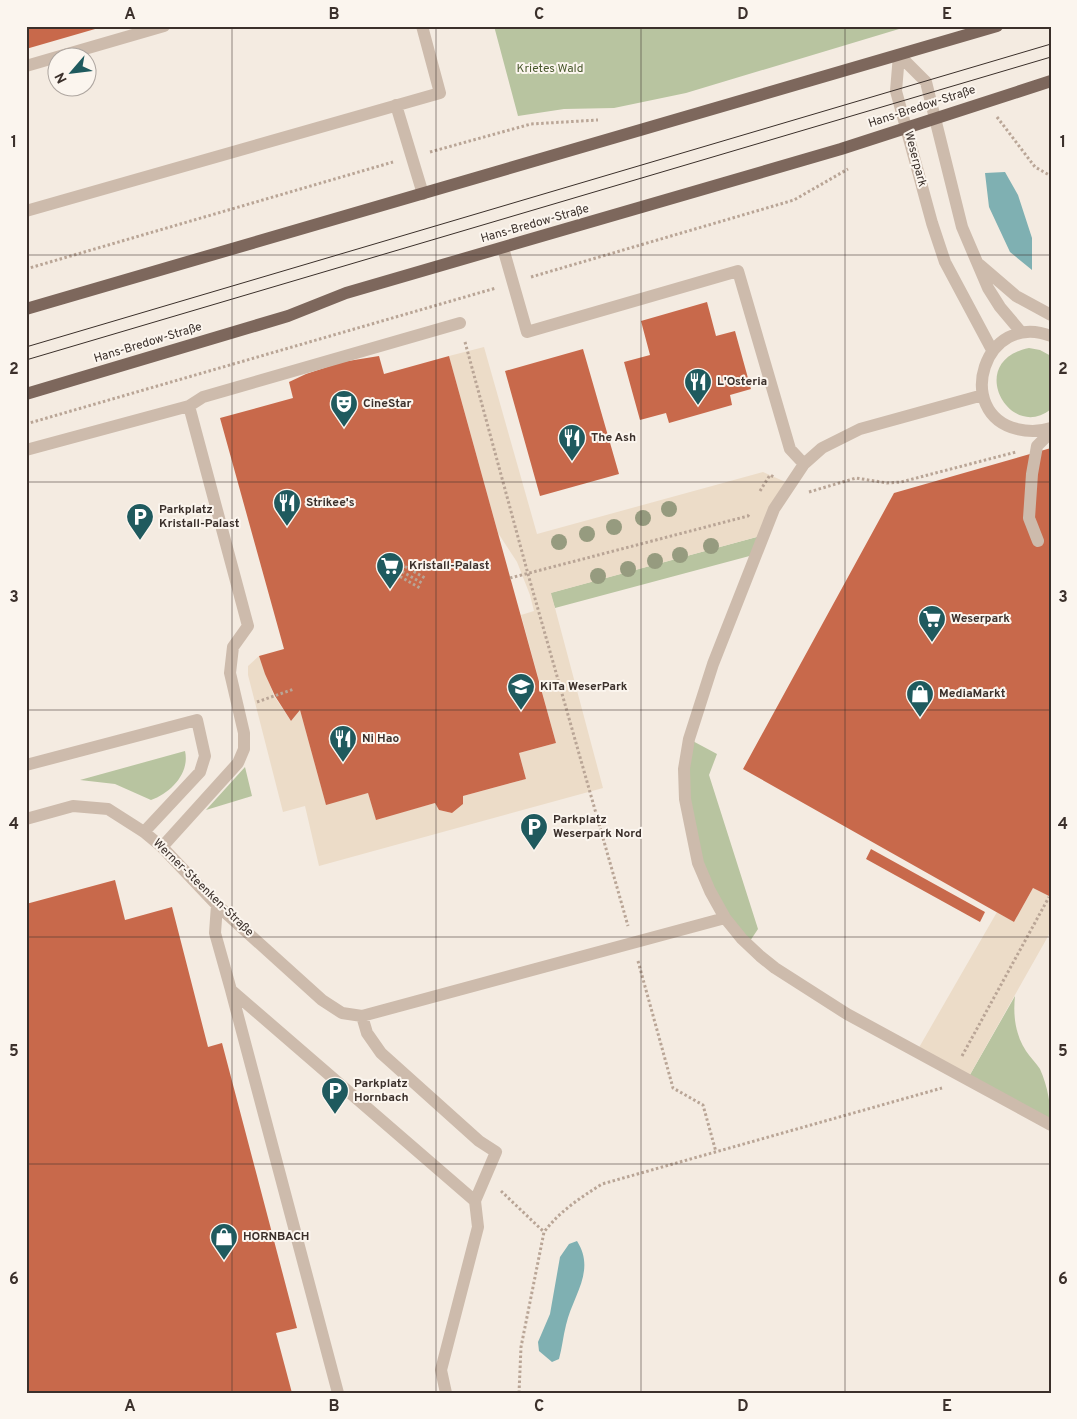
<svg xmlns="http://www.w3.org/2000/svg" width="1077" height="1419" font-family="Overpass,sans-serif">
<rect width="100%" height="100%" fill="#f4ebe1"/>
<path fill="#b8c4a0" d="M494,26H909L686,93L614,108L564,109L518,116Z
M1029,348L1040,350L1051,356V409C1010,443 964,361 1029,348Z
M764,535L757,554L555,608L550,593Z
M689,739L717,754L709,775L758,929L748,944L725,918L689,828Z
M185,751C190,773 171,793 151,800L115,784L80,780Z
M245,767L252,796L206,810Z
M1015,996C1013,1015 1015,1034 1026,1051C1030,1057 1036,1063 1040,1069C1048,1087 1051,1106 1051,1125L967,1080Z"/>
<path fill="#ecdcc8" d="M484,347L537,534L763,472L790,484L764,535L551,593L603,788L319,866L305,806L283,812L248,675V666L259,656L274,696L291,721L300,710L326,804L368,793L376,819L435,803L439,810L452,813L463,804V796L526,779L519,753L556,743L521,615L534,611L530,595L517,562L498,533L449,356Z
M1033,888L1051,897V931L967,1080L917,1051L997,912L1014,922Z"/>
<path fill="#7fb0b2" d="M1005,172L1018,195L1032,238V270L1010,252L989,207L985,173Z
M577,1241C596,1271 573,1295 566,1325C563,1337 562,1348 559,1359L552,1362L539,1351L538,1342L550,1314L560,1257L569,1244Z"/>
<path fill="#c8694b" d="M26,26H102V27L26,49Z
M707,302L716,336L735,331L751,389L730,395L732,405L669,423L666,413L640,420L624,362L650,355L641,321Z
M583,349L619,474L540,496L505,371Z
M379,356L384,374L449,356L556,743L519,753L526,779L463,796V804L452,813L439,810L435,803L376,820L368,793L326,805L300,710L291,721L275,696L265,674L259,656L284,649L220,418L293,398L289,382L306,374L342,362Z
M1051,448V897L1033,888L1014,922L743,769L894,493Z
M871,849L985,912L980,922L866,859Z
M115,880L125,920L172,907L208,1047L222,1043L297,1328L276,1333L292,1393H26V904Z"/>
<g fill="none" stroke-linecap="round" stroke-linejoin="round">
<path stroke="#b9a596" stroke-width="3" stroke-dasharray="2.5 2.5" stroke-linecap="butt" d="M997,117L1035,167L1051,176
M430,152L531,124L598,120
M26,269L393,162
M531,277L794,200L848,169
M465,342L528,574L628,926
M26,424L496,288
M760,491L770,475L774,477
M809,492L856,478L887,483L901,482L1016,452
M392,559L425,578
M389,564L422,583
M387,569L420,588
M510,578L748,516L750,513
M257,702L294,689
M638,961L673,1088L703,1105L716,1152
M962,1056L1049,897
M501,1191L544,1232
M519,1393L521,1347L544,1232C560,1211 580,1198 602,1184L942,1088"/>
<path stroke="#cdbbac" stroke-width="12" d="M899,55L896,91L932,223L945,262L992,350
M899,55L926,82L962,227L988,288L1000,307L1021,332
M26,66L164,26
M396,105L423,194
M26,211L440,93L422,26
M503,248L527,332L738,271L790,449L804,464
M980,265L1016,296L1051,315
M1051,336C984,310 953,413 1017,429C1029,432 1039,432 1051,428
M983,395L860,429L822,448L804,464L774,509L713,664L689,739L684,769L685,799L698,863L710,891L725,918L742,939L760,956L775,968L847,1014L1051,1125
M189,406L203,397L460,323
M26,450L189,406L248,626L233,647L230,673L244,733V749L238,763L162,847
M1038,541L1029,518L1032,474L1037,446L1051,432
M26,765L197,720L205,756L200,772L144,832
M26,819L73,806L108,809L144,832L162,847L217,905L322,1000L342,1013L362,1016L725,918
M217,905L215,933L231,990L475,1201
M231,990L338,1393
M362,1016L367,1033L381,1053L479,1141L496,1152L475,1201L478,1227L441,1370L446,1393"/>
<path stroke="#7d675c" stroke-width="12" d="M26,309L997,26
M26,394L288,316L346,293L841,149L1051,81"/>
<path stroke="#3b302b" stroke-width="1" d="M26,347L1051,44
M26,360L1051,57"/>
</g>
<g fill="#969b7f">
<circle cx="669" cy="509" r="8"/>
<circle cx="643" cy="518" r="8"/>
<circle cx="614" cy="527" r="8"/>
<circle cx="587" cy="534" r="8"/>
<circle cx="559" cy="542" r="8"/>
<circle cx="711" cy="546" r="8"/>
<circle cx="680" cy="555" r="8"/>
<circle cx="655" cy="561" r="8"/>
<circle cx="628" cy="569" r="8"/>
<circle cx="598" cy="576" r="8"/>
</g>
<path fill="none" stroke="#3b302b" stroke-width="1" stroke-opacity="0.55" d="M232,26V1393M436,26V1393M641,26V1393M845,26V1393M26,255H1051M26,482H1051M26,710H1051M26,937H1051M26,1164H1051"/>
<defs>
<symbol id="restaurant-pin" viewBox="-11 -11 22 30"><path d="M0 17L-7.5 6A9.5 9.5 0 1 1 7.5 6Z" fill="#1f5a5e" stroke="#fbf5ee"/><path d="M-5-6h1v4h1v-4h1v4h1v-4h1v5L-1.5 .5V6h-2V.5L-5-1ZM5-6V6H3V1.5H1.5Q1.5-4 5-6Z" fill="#fff"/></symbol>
<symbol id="theatre-pin" viewBox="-11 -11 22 30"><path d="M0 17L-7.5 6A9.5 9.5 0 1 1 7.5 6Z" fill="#1f5a5e" stroke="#fbf5ee"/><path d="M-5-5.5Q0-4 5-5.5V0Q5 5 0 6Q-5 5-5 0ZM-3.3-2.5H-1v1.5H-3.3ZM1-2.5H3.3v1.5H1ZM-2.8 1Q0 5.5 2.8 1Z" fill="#fff"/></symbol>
<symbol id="parking-pin" viewBox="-11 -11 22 30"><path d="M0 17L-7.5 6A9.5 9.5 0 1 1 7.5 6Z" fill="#1f5a5e" stroke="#fbf5ee"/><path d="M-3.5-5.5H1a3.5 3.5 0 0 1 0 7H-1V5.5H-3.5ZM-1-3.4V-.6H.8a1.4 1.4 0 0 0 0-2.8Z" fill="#fff"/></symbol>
<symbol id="supermarket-pin" viewBox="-11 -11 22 30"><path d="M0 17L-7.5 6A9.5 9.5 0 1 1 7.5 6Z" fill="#1f5a5e" stroke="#fbf5ee"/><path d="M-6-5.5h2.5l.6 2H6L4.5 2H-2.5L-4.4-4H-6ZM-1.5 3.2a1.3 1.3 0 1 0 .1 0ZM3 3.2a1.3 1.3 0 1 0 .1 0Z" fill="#fff"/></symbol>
<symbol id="school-pin" viewBox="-11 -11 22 30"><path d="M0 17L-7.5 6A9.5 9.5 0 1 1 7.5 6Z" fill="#1f5a5e" stroke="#fbf5ee"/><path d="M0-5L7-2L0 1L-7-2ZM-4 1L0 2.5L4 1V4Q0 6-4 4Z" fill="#fff"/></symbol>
<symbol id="shop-pin" viewBox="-11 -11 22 30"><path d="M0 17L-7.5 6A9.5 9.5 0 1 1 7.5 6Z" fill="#1f5a5e" stroke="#fbf5ee"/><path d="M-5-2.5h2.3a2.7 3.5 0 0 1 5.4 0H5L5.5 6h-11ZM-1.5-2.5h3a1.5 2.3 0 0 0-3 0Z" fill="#fff"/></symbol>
</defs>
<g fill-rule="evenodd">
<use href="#restaurant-pin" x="682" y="366" width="32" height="43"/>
<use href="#theatre-pin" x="328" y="388" width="32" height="43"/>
<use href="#restaurant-pin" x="556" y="422" width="32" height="43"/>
<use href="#restaurant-pin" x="271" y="487" width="32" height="43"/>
<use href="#parking-pin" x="124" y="501" width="32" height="43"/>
<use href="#supermarket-pin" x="374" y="550" width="32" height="43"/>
<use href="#supermarket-pin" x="916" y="603" width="32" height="43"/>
<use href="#school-pin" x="505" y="671" width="32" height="43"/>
<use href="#shop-pin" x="904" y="678" width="32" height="43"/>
<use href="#restaurant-pin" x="327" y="723" width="32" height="43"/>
<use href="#parking-pin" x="518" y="811" width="32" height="43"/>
<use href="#parking-pin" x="319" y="1075" width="32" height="43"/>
<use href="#shop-pin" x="208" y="1221" width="32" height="43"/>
</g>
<g text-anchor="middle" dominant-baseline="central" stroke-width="4" stroke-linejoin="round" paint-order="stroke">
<g font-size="12" fill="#4a5a2e" stroke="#fbf5ee">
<text x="550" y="69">Krietes Wald</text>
</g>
<g font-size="12" fill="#3b302b" stroke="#fbf5ee">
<text transform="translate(922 107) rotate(-18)">Hans-Bredow-Straße</text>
<text transform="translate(915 159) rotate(75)">Weserpark</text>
<text transform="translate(535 224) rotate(-16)">Hans-Bredow-Straße</text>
<text transform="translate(148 343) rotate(-17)">Hans-Bredow-Straße</text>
<text transform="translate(203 888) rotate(44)">Werner-Steenken-Straße</text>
</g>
<g font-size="12" font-weight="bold" fill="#3b302b" stroke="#fbf5ee" text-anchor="start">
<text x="717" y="382">L'Osteria</text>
<text x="363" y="404">CineStar</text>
<text x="591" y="438">The Ash</text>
<text x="306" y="503">Strikee's</text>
<text x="159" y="510">Parkplatz<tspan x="159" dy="14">Kristall-Palast</tspan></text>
<text x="409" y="566">Kristall-Palast</text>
<text x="951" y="619">Weserpark</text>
<text x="540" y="687">KiTa WeserPark</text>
<text x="939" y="694">MediaMarkt</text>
<text x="362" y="739">Ni Hao</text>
<text x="553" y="820">Parkplatz<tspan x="553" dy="14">Weserpark Nord</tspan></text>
<text x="354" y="1084">Parkplatz<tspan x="354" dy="14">Hornbach</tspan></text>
<text x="243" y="1237">HORNBACH</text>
</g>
</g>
<rect width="1077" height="1419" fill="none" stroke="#fbf5ee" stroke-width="55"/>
<g transform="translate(72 72) rotate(242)"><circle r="24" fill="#fbf5ee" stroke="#aea6a0"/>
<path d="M0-4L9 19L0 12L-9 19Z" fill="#1f5a5e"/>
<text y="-8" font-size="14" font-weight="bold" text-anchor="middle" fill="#3b302b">N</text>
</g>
<rect x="28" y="28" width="1022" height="1364" fill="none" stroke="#3b302b" stroke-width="2"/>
<g font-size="16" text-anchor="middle" font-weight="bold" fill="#3b302b">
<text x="130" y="19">A</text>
<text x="334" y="19">B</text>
<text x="539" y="19">C</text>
<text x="743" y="19">D</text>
<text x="947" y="19">E</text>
<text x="14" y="147">1</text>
<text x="1063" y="147">1</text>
<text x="14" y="374">2</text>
<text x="1063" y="374">2</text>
<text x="14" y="602">3</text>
<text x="1063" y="602">3</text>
<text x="14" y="829">4</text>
<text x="1063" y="829">4</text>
<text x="14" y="1056">5</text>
<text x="1063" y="1056">5</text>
<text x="14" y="1284">6</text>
<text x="1063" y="1284">6</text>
<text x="130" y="1411">A</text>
<text x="334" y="1411">B</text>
<text x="539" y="1411">C</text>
<text x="743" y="1411">D</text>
<text x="947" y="1411">E</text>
</g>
</svg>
